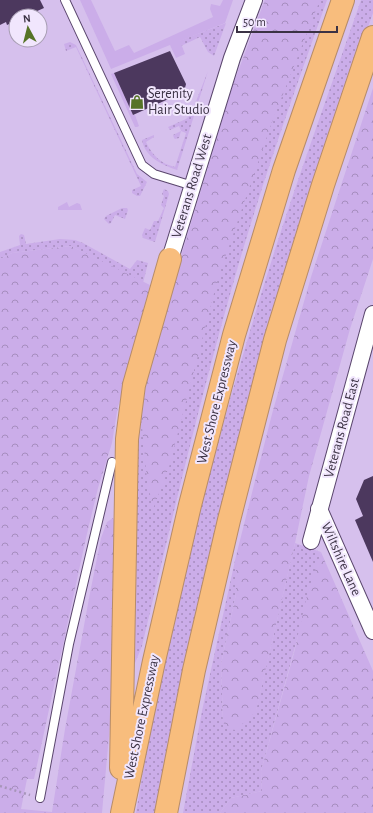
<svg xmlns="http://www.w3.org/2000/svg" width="373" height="813" font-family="'Alegreya Sans',sans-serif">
<defs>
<pattern id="grass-dots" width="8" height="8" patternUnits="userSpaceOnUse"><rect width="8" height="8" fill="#cbade9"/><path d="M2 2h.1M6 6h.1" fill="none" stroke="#a68dbe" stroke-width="1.8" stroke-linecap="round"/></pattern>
<pattern id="forest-crowns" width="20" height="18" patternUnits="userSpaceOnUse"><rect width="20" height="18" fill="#cbade9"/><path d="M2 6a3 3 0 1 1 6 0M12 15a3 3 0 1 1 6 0" fill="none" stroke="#a68dbe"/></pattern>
</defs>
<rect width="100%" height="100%" fill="#d6c0ed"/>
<path fill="url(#grass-dots)" d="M265,0H327C296,87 265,174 239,263C202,390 172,518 142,646L135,663L134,649L135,433L232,88Z
M361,0H373V13L359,52L158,813H136C167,623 216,437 274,253C301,168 332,84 361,0Z
M226,23L214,56L208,52L200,37L181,46L179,41Z
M70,42L76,45L137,174L147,182L140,196H137L132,193V190L141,186L76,47L66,51L64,44Z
M208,71L177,170C162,165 145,157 142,140L154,135V137L146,142C152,155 161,164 175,167L186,133L181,131L179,138L175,139L174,138L173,135L181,131L179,126L170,130L168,127L186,119L191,114Z
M164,189L168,191L169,194L155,242L143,238L142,235L145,228L150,230L154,221H158L164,208L161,205L164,196L162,194Z
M122,208H127L128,210L125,219L115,215L111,223L109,224L104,219L106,216Z
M21,234L24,235L26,244L60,239L75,240L83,243L130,269L137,260L148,263L143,283L71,246L12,253L0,259V252L20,245L19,236Z
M295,543L321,552L261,771L262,791L231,798L220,813H183L202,711L236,556V594L221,664L223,722L256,710Z"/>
<path fill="url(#forest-crowns)" d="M265,0H320L272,122L218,278L169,467L153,509L147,479L140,406L169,296L232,88Z
M373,88V259L350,329L309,476L295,543L256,711L236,730L227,729L223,722L221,664L236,594V556L272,414L311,277Z
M71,246L150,285L133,349L123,395L118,406L112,443L98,488L86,538L34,779H27L21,809L52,812L65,729L90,593L101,538L107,522L113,518L116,523L115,638L110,725L102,813H0V259L12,253Z
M321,552L373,671V813H220L231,798L262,791L261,771L294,653L308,591Z"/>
<path fill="#cbade9" d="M80,0H91L115,51L129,45L134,53L213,17L210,9L211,4L220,6L223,0H233L225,23L180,41L185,54L176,58L170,45L111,69Z
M114,73L133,115H135L139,126L137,127H135L111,74Z
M67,202L69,207L77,203L80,204L82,210H58V207Z"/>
<path fill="#4c385e" d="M0,0H40L44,8L26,16H16V21L7,25L6,22L0,25Z
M170,51L186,84L184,92L133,115L114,73Z
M373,476V562L355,520L363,516L356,499L364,480Z"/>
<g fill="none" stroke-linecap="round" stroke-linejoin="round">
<defs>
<path id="lane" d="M65,0L142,165L154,174L193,186
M40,798L69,644L112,462"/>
<path id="street" d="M170,259L232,58L254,0
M319,509L373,631
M311,541L373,314"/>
<path id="highway" d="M121,768L127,439L134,385L170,259
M122,813L154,661L190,505L234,335L284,170L343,0
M166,813L194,670L229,520L275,340L323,185L373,37"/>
</defs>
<use href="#lane" stroke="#5a466d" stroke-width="10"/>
<use href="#street" stroke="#5a466d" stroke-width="18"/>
<use href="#highway" stroke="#b68c69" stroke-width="24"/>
<path stroke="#a795b9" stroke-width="2.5" stroke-dasharray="2 3" stroke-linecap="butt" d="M0,786L30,795"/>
<use href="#lane" stroke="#fff" stroke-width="8"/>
<use href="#street" stroke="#fff" stroke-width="16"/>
<use href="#highway" stroke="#f8bd7d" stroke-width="22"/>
</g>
<defs>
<symbol id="shop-bare" viewBox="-9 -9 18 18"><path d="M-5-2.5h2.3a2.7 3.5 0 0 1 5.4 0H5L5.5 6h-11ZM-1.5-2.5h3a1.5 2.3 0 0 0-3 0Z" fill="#567327" stroke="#f1e6fd" stroke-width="2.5" paint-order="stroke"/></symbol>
</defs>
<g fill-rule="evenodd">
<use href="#shop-bare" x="127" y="92" width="20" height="20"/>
</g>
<g text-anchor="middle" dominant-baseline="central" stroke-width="4" stroke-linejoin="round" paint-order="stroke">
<g font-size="14" fill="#3b3244" stroke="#f1e6fd" text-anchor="start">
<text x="148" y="94">Serenity<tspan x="148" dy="16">Hair Studio</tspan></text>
</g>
<g font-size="14" fill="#3b3244" stroke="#f1e6fd">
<text transform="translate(192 186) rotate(-73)">Veterans Road West</text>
<text transform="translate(217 402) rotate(-76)">West Shore Expressway</text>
<text transform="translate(342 428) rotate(-75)">Veterans Road East</text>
<text transform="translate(341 559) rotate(66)">Wiltshire Lane</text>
<text transform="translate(142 717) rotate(-78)">West Shore Expressway</text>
</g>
</g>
<g transform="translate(28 28) rotate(353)"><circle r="19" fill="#f1e6fd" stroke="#a89eb3"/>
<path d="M0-3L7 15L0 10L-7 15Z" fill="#567327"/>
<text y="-6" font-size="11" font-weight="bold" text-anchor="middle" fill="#3b3244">N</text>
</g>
<path d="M237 26v6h100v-6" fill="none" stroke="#3b3244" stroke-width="2"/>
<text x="243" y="26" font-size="12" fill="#3b3244" stroke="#f1e6fd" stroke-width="3" paint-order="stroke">50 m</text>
</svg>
